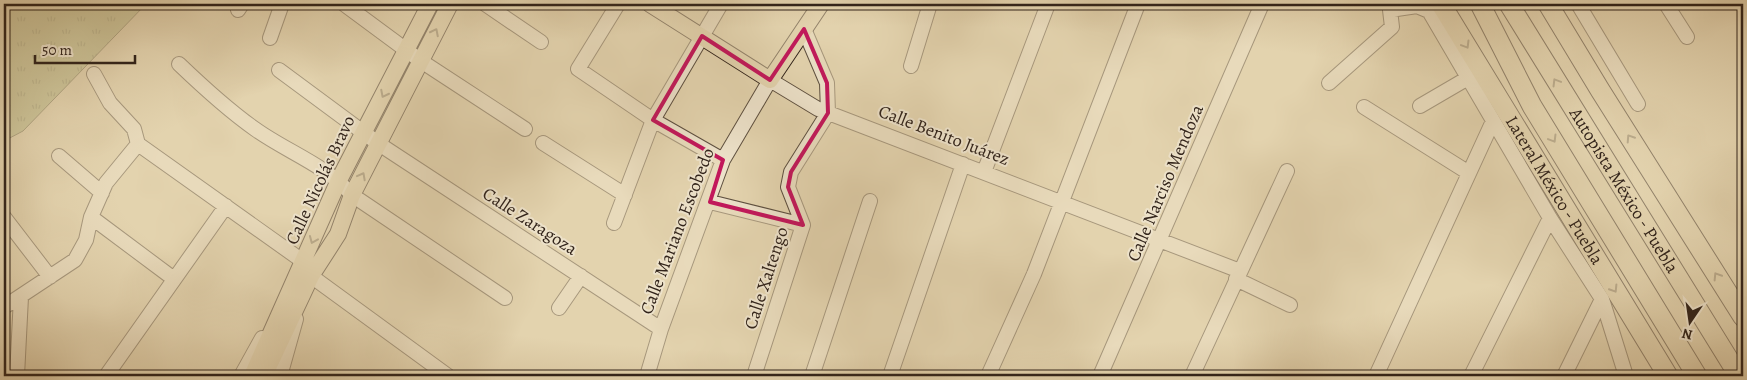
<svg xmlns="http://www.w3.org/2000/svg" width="1747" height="380" font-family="Alegreya,serif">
<defs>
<pattern id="grass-tufts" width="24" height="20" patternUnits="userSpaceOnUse" patternTransform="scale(1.25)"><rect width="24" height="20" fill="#b8bb87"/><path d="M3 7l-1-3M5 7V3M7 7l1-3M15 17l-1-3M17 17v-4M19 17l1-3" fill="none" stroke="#96986e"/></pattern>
</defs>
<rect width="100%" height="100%" fill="#e3d3ae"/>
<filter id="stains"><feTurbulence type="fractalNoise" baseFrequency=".004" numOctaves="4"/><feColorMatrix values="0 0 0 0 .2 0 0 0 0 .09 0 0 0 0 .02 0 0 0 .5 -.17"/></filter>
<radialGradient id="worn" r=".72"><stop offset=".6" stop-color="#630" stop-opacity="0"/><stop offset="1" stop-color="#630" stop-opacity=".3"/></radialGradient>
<path fill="url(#grass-tufts)" stroke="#757051" d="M4,4H146L23,131L4,141Z"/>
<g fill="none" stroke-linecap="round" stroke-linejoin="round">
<defs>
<path id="minor" d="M344,4L421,61L525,129
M485,4L541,42
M618,4L578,69L653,120L723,160
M1578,4L1638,104
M1666,4L1687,37
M238,10L242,4
M1390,10L1417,6L1429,11L1550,218L1602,299L1626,376
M270,38L282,4
M179,64C203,87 228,110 255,129C287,152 326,165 352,195L505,298
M911,66L930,4
M279,70L379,144L661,329
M94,74L110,103L134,129L138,144L304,262L311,276L448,376
M1329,83L1392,27L1390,10
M1420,106L1468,78
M1364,107L1469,173
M543,143L625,195
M59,156L102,193
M984,172L1048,4
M710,202L803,225
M4,217L50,277
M91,217L174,279
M614,223L653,120L721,4
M1236,279L1290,305
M4,307L75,260L86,240L91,217L106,183L138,144
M559,308L581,276
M17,376L21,297
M106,376L226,206
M241,376L262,338
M280,376L296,319
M647,376L661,329L723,160L770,80L818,109L1240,271
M754,376L803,225L788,187L791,172L828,113L827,83L804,29
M812,376L870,201
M890,376L963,164
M988,376L1034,274L1138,4
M1100,376L1262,4
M1192,376L1287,171
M1376,376L1493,121
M1471,376L1550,218
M1564,376L1602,299"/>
<path id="major" d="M650,4L770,80L821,4
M252,376L339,180L430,4
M264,376L311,276L338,234L352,195L450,4"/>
<g id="highway">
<path id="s1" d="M1441,4L1668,376"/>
<path d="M1480,4L1532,106L1697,376"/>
<path id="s2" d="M1509,4L1739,376"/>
<path d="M1548,4L1600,90L1743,317"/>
</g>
</defs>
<use href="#minor" stroke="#5e5040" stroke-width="16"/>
<use href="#major" stroke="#32241b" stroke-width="18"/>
<use href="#highway" stroke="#32241b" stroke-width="21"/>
<use href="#minor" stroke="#ede2ca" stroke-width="14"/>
<use href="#major" stroke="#e3d3ae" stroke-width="16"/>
<use href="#highway" stroke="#e3d3ae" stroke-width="19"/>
</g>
<defs><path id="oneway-chevron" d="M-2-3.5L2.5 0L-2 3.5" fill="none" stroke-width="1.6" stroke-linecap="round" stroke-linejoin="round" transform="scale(1.25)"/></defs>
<g stroke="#8a7c64">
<use href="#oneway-chevron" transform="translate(435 32) rotate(-63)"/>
<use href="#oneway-chevron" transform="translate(1466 45) rotate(59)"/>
<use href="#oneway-chevron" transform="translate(1556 82) rotate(-121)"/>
<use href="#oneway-chevron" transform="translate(384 94) rotate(117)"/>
<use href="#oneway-chevron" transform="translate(1630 138) rotate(-123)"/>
<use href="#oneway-chevron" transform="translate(1553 139) rotate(59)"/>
<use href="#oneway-chevron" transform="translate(362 176) rotate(-62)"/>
<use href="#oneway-chevron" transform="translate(313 240) rotate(113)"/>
<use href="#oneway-chevron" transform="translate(1717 276) rotate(-122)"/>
<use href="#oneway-chevron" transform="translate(1614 289) rotate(58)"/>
</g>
<path d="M0 0H1747V380H0ZM804,29L827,83L828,113L791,172L788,187L803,225L710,202L723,160L653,120L702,36L770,80Z" fill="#e3d3ae" fill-opacity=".55" fill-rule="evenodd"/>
<path fill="none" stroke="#c2185b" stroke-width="4" stroke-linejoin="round" d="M804,29L827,83L828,113L791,172L788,187L803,225L710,202L723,160L653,120L702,36L770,80Z"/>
<g text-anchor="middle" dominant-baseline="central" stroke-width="4" stroke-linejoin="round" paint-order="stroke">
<g font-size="18" fill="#32241b" stroke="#ede2ca">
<text transform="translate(944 135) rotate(21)">Calle Benito Juárez</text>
<text transform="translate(320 180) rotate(-65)">Calle Nicolás Bravo</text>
<text transform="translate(1165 183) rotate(-67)">Calle Narciso Mendoza</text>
<text stroke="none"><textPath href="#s1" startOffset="218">Lateral México - Puebla</textPath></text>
<text stroke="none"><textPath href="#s2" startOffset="219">Autopista México - Puebla</textPath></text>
<text transform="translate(530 221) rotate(33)">Calle Zaragoza</text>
<text transform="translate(677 231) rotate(-69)">Calle Mariano Escobedo</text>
<text transform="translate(766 278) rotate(-72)">Calle Xaltengo</text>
</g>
</g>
<rect width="1747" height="380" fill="none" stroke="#e3d3ae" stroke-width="20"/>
<rect x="5" y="5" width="1737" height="370" fill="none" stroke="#32241b" stroke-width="2.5"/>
<rect x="10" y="10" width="1727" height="360" fill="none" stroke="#32241b"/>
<g transform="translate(1690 322) rotate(193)" stroke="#ede2ca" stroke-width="4" paint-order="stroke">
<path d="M0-4L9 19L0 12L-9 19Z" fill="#32241b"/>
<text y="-8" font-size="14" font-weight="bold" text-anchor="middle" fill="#32241b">N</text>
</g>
<path d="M35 55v8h100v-8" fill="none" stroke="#32241b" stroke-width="2.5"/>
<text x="42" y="55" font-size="15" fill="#32241b" stroke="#ede2ca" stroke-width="4" paint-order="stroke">50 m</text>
<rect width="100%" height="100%" filter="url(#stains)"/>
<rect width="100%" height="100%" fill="url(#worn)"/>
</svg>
